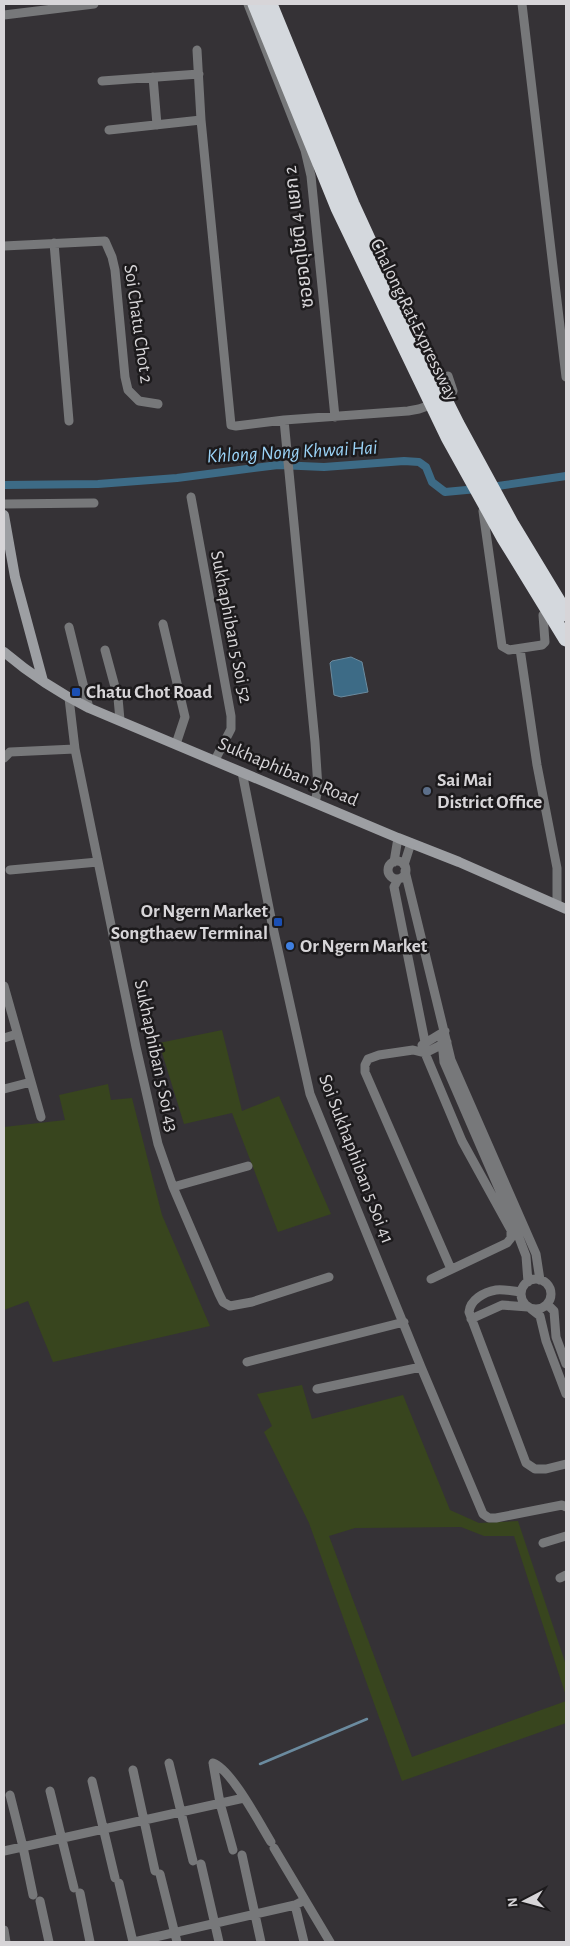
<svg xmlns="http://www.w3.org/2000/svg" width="570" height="1946" font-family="'Alegreya Sans','Noto Sans Thai',sans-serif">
<rect width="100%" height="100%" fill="#353236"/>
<path fill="#38451e" d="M222,1030L242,1111L279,1096L331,1214L278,1232L232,1113L184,1124L159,1043Z
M108,1084L111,1100L132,1098L162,1215L210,1326L53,1362L28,1301L4,1310V1127L65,1120L59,1095Z
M302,1385L312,1419L403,1395L450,1510L479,1523L518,1521L566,1665V1696L514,1536H484L461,1527L355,1528L329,1536L412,1757L566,1701V1723L402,1781L309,1523L264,1432L272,1426L257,1394Z"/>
<path fill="#3d6b86" stroke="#6b8b9f" d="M351,657L362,662L368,692L341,697L334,695L330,663L332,661Z"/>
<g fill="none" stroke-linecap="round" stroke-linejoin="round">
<path stroke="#6b8b9f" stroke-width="2.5" d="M260,1764L367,1719"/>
<path stroke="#3d6b86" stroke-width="8" d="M4,485L98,484L177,478L278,465L324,467L404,461L419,462L426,467L432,482L445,492L477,489
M491,487L566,476"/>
<path stroke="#77787a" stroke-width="9" d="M248,4L305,150L311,176L335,417
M522,4L566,377
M4,15L94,4
M197,50L201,120L231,425L236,426L284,420L408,411L419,409L450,398L453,391L448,376
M153,77L157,125
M102,81L199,74
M109,130L201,120
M54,243L69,421
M4,246L105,241L112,257L115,270L125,377L128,390L139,401L158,404
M284,420L315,742L318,788L315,803
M191,497L231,716V729L215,760
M4,504L94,503
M483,511L502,646L509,650L542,645L545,642L543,615
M163,624L185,717L176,744
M69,627L89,708
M520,649L537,765L557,868V905
M105,650L118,698L120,720
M69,698L75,749L136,1047L158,1144L173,1187L219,1294L223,1302L230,1306L252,1302L329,1277
M4,758L10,752L75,749
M242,772L272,923L310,1094L421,1367L483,1514L489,1518H496L562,1505L566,1507
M388 870a9 9 0 1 1 18 0a9 9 0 1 1-18 0Z
M394,862L398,838
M404,865L411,843
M10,870L98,862
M405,871L451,1060L536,1254L540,1280
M398,879L394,887L425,1042V1053L462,1141L511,1230V1238L507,1243L431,1279
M4,986L41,1117
M4,1038L17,1034
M442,1041L444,1062L512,1219L526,1256L528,1282
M447,1042L425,1053L413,1050L379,1055L368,1059L365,1065V1072L451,1269
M422,1045L445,1031
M4,1089L31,1082
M173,1187L248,1166
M521 1294a15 15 0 1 1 30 0a15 15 0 1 1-30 0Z
M521,1292C513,1291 503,1289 496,1290C484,1292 470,1300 469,1312L526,1463L535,1469H546L566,1464
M547,1304L554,1311L556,1337L566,1364
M531,1309L540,1316L546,1341L566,1394
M471,1319L502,1305L528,1307
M247,1362L404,1322
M317,1389L421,1367
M543,1543L566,1536
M560,1578L566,1575
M169,1763L193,1861
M213,1763C231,1769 260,1824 271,1842
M213,1763L220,1803L233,1850
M133,1770L155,1871
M92,1781L115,1878
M50,1791L74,1888
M10,1795L23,1847L33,1895
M274,1848L330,1942
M4,1851L244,1798
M242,1855L261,1942
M201,1864L219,1942
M160,1874L177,1942
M119,1883L133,1942
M80,1893L90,1942
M40,1901L49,1942
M295,1905L304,1942
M4,1930L6,1942
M134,1942L295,1905L305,1900"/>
<path stroke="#9d9fa3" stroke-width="10" d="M4,515L15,577L43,681
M4,652C30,674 59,693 89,708L398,838L459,862L566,909"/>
<path stroke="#d4d8dd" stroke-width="15" d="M255,4L338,208L448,437L504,538L566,639
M270,4L352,204L407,324L457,424L512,525L566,614"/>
</g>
<g fill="#1a4fb4" stroke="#1c1a1c" stroke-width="2">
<rect x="71" y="687" width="10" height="10" rx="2.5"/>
<rect x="273" y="917" width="10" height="10" rx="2.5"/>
</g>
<circle fill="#5c6f8a" stroke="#1c1a1c" stroke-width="2" cx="427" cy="791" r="5"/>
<circle fill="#3f7fe0" stroke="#1c1a1c" stroke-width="2" cx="290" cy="946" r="5"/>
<g text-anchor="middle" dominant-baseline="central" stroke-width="5" stroke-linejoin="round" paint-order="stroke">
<g font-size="19" fill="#d7d5d8" stroke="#1c1a1c">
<text transform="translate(299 237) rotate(-97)">ซอยจตุโชติ 4 แยก 2</text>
<text transform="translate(414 320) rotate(64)">Chalong Rat Expressway</text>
<text transform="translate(138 324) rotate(82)">Soi Chatu Chot 2</text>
<text transform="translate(231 627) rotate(79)">Sukhaphiban 5 Soi 52</text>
<text transform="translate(288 772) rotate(23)">Sukhaphiban 5 Road</text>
<text transform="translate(156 1056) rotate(78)">Sukhaphiban 5 Soi 43</text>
<text transform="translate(356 1159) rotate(69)">Soi Sukhaphiban 5 Soi 41</text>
</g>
<g font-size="19" font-weight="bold" fill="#d7d5d8" stroke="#1c1a1c" text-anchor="start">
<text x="86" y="692">Chatu Chot Road</text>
<text x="437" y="780">Sai Mai<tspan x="437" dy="22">District Office</tspan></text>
<text x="268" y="911" text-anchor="end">Or Ngern Market<tspan x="268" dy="22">Songthaew Terminal</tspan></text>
<text x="300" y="946">Or Ngern Market</text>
</g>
<g font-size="20" font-style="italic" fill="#9bd4f8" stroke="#1c1a1c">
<text transform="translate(292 452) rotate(-3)">Khlong Nong Khwai Hai</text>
</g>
</g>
<rect width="570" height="1946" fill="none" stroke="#d7d5d8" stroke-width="10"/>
<g transform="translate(525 1901) rotate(264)" stroke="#1c1a1c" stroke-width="4" paint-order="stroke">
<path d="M0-4L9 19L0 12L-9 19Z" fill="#d7d5d8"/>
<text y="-8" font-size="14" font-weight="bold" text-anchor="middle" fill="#d7d5d8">N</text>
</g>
</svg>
